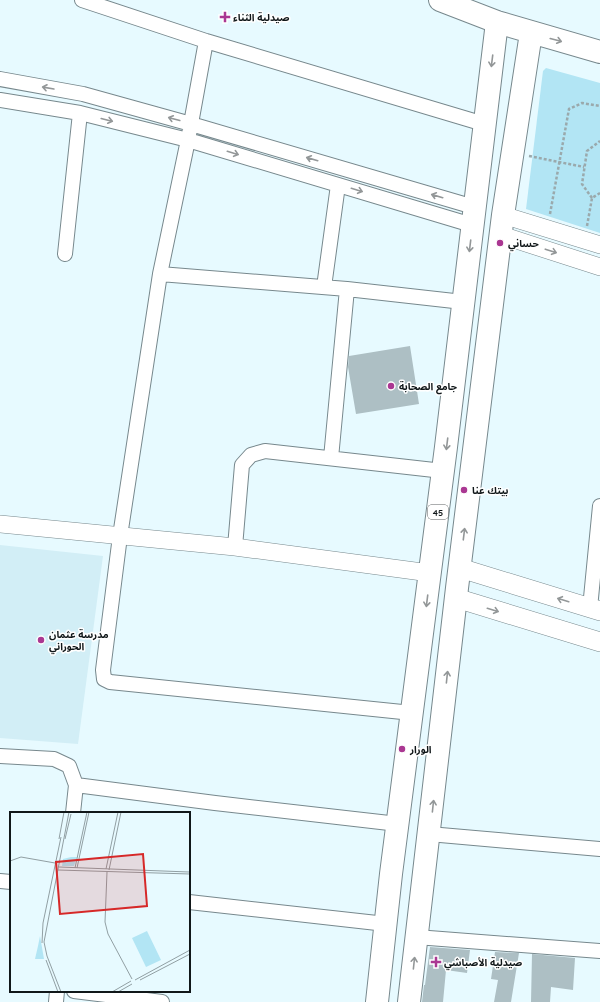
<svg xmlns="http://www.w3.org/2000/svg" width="600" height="1002" font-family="Quicksand,'Noto Sans Arabic',sans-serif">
<rect width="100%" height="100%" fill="#e7faff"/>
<path fill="#d2eef6" d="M0,545L103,556L78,744L0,738Z"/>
<path fill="#b2e5f4" d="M546,68L600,83V233L526,209L543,71Z"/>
<path fill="#adbfc4" d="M410,346L419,404L356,414L348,367L349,356Z
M430,947L470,950L467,973L446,970L443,1002H422L424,985H425Z
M495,952L519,953L511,1002H494L498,980L491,979Z
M532,954L575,958L573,990L551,987L550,1002H531Z"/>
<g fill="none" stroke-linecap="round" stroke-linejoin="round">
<defs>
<path id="minor" d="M82,0L206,41L484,124
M206,41L188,140L160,274L120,536L103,670L104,679L110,682L412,713
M0,79L83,94L191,124L474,207
M0,100L80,113L188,140L472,225
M65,254L80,113
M160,274L347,289L463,302
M324,287L338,185
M331,458L347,289
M235,547L242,465L251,455L265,451L443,471
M590,608L600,506
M0,756L54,759L69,766L76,785L73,813
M76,785L215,803L398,824
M429,834L600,849
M0,881L11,882
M189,902L386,924
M416,937L600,951
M74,991L162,1002
M56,1002L57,991"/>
<path id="tertiary" d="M503,215L600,245
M501,235L600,267
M0,524L235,547L430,573"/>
<path id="secondary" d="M460,568L600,611
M456,598L600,642"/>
<path id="primary" d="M440,0L497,22L600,52
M377,1002L391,874L446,447L497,22
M409,1002L457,588L503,215L531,33"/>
</defs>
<use href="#minor" stroke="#77888d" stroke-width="16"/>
<use href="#tertiary" stroke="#77888d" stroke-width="18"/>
<use href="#secondary" stroke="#77888d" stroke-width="20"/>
<use href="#primary" stroke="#77888d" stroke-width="24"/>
<path stroke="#9aa9ac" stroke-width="2.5" stroke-dasharray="3 2" stroke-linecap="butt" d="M529,156L584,167
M592,198L582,184L587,151L600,141
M550,214L569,109L582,103L600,106
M587,226L592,198L600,193"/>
<use href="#minor" stroke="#fff" stroke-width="14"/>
<use href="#tertiary" stroke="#fff" stroke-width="17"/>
<use href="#secondary" stroke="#fff" stroke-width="19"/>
<use href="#primary" stroke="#fff" stroke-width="22"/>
</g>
<defs><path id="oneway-shaft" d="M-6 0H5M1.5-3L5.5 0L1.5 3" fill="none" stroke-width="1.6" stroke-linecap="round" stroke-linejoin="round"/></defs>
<g stroke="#939798">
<use href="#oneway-shaft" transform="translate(556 40) rotate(15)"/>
<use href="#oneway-shaft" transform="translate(492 61) rotate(97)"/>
<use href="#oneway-shaft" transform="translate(48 88) rotate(-170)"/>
<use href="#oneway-shaft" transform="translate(174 119) rotate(-165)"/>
<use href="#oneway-shaft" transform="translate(107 120) rotate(14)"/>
<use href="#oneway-shaft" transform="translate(233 153) rotate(17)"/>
<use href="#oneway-shaft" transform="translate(312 159) rotate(-164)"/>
<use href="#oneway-shaft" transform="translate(357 190) rotate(17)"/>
<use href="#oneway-shaft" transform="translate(437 196) rotate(-164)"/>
<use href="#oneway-shaft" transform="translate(470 246) rotate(97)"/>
<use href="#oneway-shaft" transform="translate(551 251) rotate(18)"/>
<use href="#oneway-shaft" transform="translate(447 444) rotate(97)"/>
<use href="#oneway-shaft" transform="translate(464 534) rotate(-83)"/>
<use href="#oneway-shaft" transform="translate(563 600) rotate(-163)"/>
<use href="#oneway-shaft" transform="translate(427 601) rotate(97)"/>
<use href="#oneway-shaft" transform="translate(493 610) rotate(17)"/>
<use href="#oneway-shaft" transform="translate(447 677) rotate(-84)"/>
<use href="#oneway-shaft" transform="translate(433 806) rotate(-84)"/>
<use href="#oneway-shaft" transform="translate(414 963) rotate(-84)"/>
</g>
<g fill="#aa3792" stroke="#fff" stroke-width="1.5">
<path d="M223 11h4v4h4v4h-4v4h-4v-4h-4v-4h4z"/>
<circle cx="500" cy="243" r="4"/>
<circle cx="391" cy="386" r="4"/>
<circle cx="464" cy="490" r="4"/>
<circle cx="41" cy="640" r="4"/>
<circle cx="402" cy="749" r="4"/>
<path d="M434 956h4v4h4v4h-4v4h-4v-4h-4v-4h4z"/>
</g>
<g text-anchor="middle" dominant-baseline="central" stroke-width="3" stroke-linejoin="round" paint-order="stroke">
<rect fill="#fff" stroke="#585d5e" stroke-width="1" x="428" y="505" width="20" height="14" rx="3"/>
<g font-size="9" font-weight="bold" fill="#101719">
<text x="438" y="512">45</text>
</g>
<g font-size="10" font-weight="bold" fill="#101719" stroke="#fff" text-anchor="start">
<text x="233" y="17">صيدلية الثناء</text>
<text x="508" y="243">حساني</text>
<text x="399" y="386">جامع الصحابة</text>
<text x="472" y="490">بيتك عنا</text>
<text x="49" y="634">مدرسة عثمان<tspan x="49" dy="12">الحوراني</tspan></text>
<text x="410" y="749">الورار</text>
<text x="444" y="962">صيدلية الأصباشي</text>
</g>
</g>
<g transform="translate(10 812)">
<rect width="180" height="180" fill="#e7faff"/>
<path d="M61,45H67L64,54H52L53,47ZM137,119L151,148L136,155L122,126ZM30,124L34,147H25L28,134Z" fill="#b2e5f4"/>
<path fill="none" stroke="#919fa3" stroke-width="1" d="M49,27L54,0M55,27L61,2M0,49L11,45L45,51M49,55L179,60M65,56L77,0M67,56L79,0M96,57L108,0M48,58L180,62M99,58L111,0M97,60L95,110L98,122L122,167M32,131L33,111L51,25M36,148L48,180M125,168L180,138M130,168L180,142M51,180L37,144L34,130L59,0M102,180L121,169M108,180L122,172"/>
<path fill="#d62828" fill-opacity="0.15" stroke="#d62828" stroke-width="2" d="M133,42L137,94L50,102L46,50Z"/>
<rect width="180" height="180" fill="none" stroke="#101719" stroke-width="2"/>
</g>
</svg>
